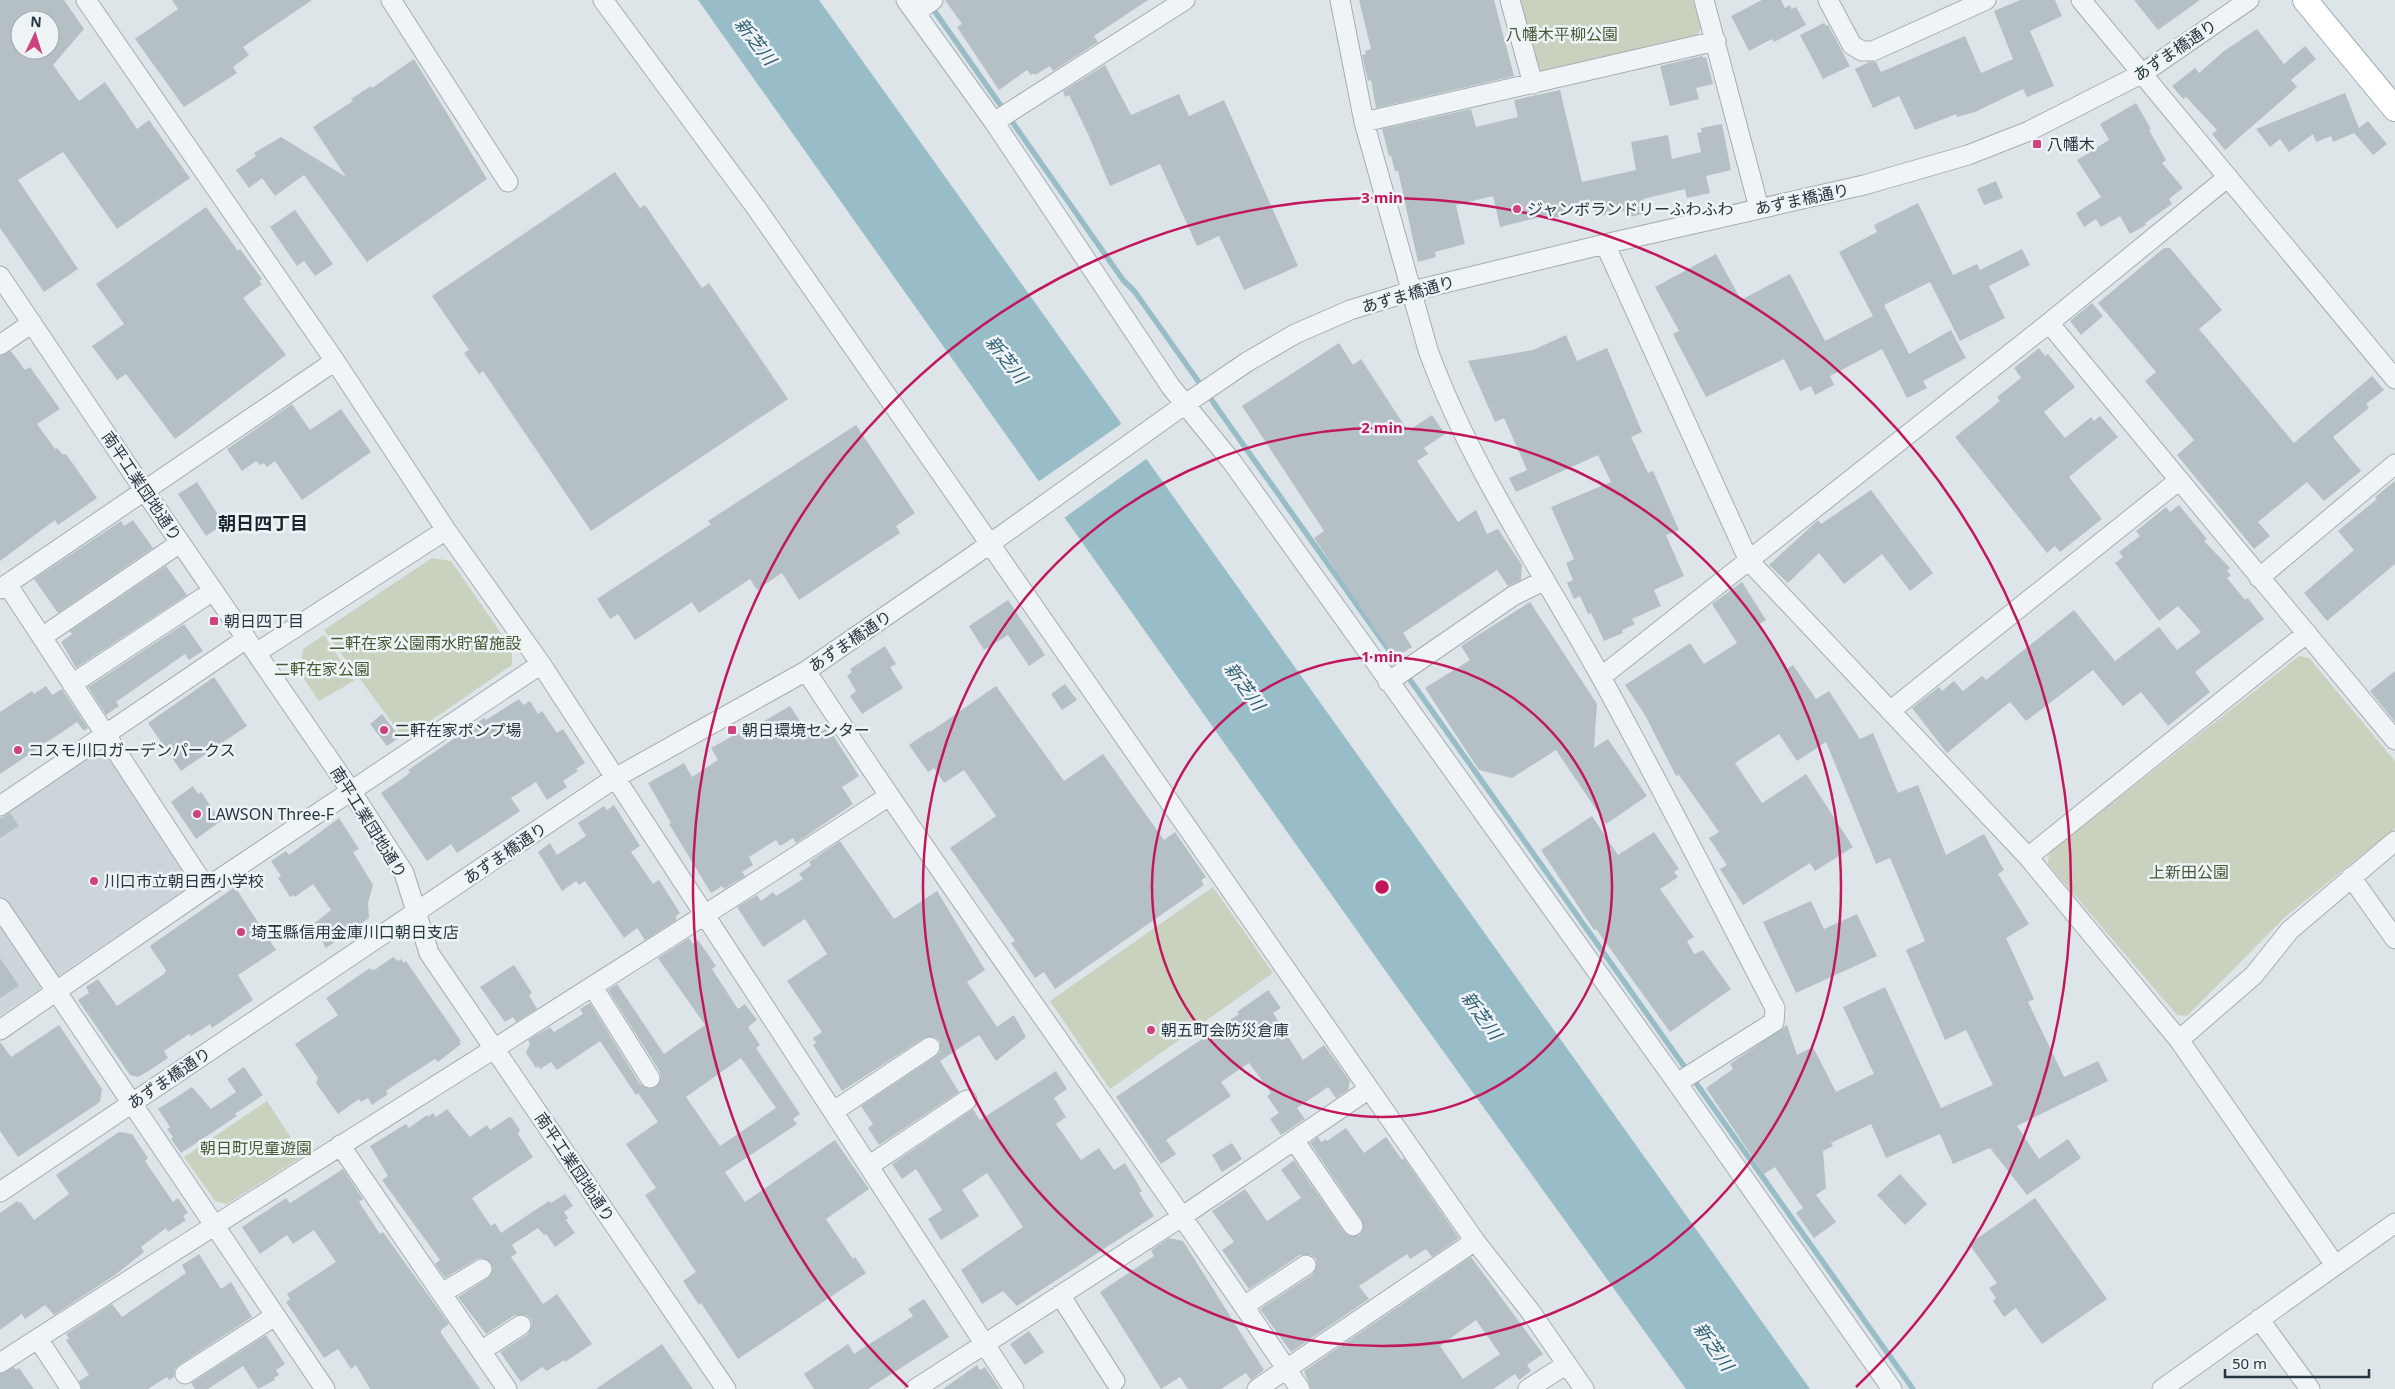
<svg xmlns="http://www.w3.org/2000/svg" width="2395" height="1389" font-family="'Noto Sans','Noto Sans JP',sans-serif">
<rect width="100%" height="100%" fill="#dee5e8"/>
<path fill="#ccd5da" d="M97,750L109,752L188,874L187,888L0,1016V816Z"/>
<path fill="#c9d2bf" d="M1517,0H1693L1701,28L1697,36L1544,72L1537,68Z
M432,558L451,561L512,649V665L404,739L324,630Z
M324,635L354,681L319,701L300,673L303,649Z
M2299,656L2309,658L2395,761V828L2285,917L2187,1016L2177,1015L2048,864L2049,853Z
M1213,887L1273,973L1110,1089L1050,1001Z
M267,1101L303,1156L227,1204L215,1201L184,1157Z"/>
<path fill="#99bdc8" d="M698,0H819L1810,1389H1686L1392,980Z"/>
<path fill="#dee5e8" d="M1124,422L1149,457L1064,518L1038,482Z"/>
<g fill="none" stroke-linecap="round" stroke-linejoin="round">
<path stroke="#99bdc8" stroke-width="5.5" d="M931,6L1123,280L1135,292C1395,657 1653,1024 1913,1389"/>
</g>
<path fill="#b5c0c5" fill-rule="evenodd" d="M0,0H64L84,29L53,65L79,101L105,82L137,129L149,120L190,178L117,229L63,152L18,180L78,269L44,292L0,228ZM20,20H50V50H20Z
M172,0H312L243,47L249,55L233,67L237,73L184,107L135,39L178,9Z
M945,0H1148L1094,36L1098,42L1053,71L1050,66L1035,75L1034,73L1031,75L1027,70L999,90L957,27L962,24Z
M1359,0H1494L1514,76L1376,108L1371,80L1368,81L1362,55L1366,54L1365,51L1371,49Z
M1762,0H1781L1785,8L1790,5L1791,9L1796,7L1806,25L1774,42L1772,39L1749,51L1731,16Z
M2020,0H2055L2062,16L2030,31L2054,86L2027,97L2023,89L1975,112L1957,117L1956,114L1915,130L1899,96L1873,108L1855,69L1869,62H1876L1881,72L1965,36L1981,73L2013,59L1994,11Z
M2134,0H2200L2158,30Z
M1824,23L1826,26L1828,25L1850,66L1823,79L1800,35Z
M2257,29L2284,64L2305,46L2316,59L2291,80L2297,87L2225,150L2212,134L2217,130L2186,97L2183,99L2172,86L2195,68L2199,73L2224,51Z
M1702,56L1703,58L1706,57L1713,84L1696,88L1699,99L1670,106L1660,66Z
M414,59L487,179L367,262L304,175L275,196L262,178L249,188L236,170L256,156L254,153L281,137L346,177L313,127L353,101L351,99L371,86L372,88Z
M1105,65L1131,115L1179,94L1189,116L1224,100L1298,266L1244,290L1219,236L1197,246L1160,164L1110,186L1088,134L1069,95L1065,97L1063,91Z
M1560,90L1582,182L1636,170L1631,142L1668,135L1672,159L1701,152L1697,133L1702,132L1701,128L1722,124L1731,170L1706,176L1710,193L1687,198L1685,189L1643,199L1647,213L1626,218L1624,211L1596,217L1594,208L1554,218L1553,214L1500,227L1493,196L1456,205L1465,244L1435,252L1436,257L1418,262L1398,171H1395L1391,156H1389L1382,129L1471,109L1476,127L1518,117L1514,100Z
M2345,93L2359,128L2368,121L2387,144L2373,155L2354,133L2333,142L2331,136L2316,142L2313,134L2289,152L2280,139L2270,147L2256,129Z
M2136,103L2151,129L2149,130L2166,160L2162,163L2183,188L2169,199L2172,204L2145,223L2146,225L2130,234L2120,216L2101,227L2096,219L2084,227L2076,213L2101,197L2077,160L2109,140L2100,124Z
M615,172L640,208L645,205L702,288L709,283L788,399L591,531L483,371L479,374L464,353L469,350L432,296Z
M1996,181L2003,198L1984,205L1977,189Z
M1918,203L1953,275L1977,264L1980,270L2022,249L2030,265L1989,286L2005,318L1960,341L1930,282L1884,305L1909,354L1951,330L1966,358L1923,381L1927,388L1907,398L1882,349L1830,376L1834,385L1815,395L1811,386L1800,391L1784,359L1706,397L1673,334L1679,331L1655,287L1716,254L1741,300L1790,274L1825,341L1873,316L1839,252L1877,232L1874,225Z
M206,207L238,251L240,249L262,279L259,281L262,284L243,298L286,355L175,439L126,374L117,380L92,346L124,324L96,284Z
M295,210L333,264L315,276L304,261L297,266L270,227Z
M2164,248H2170L2222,310L2199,329L2294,443L2372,376L2384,390L2366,404L2369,408L2333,437L2361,471L2324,501L2307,482L2258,522L2270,536L2254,549L2177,455L2194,440L2145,381L2156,372L2098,303Z
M2092,303L2103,316L2081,335L2070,321Z
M1566,335L1577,361L1607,348L1642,432L1631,437L1648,473L1653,471L1679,530L1666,535L1684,576L1654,590L1661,606L1632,619L1635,624L1622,630L1623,633L1604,641L1591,613L1588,614L1580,596L1574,599L1567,583L1573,580L1566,563L1574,559L1551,507L1611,482L1598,455L1516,492L1509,478L1527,470L1504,418L1495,422L1468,361L1533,350Z
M1339,343L1353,365L1361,359L1408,431L1432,415L1445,434L1424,448L1428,454L1417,461L1458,522L1476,510L1487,534L1498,529L1522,565L1521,580L1508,586L1497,570L1403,633L1412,647L1395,658L1314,538L1324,531L1242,406Z
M2039,348L2045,356L2048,354L2075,387L2044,412L2065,438L2091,417L2094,421L2100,416L2118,437L2069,477L2102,519L2060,552L2055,546L2047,553L1955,437L2000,401L1997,397L2021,378L2014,368Z
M11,351L25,370L30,367L60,409L37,424L55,449L57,448L63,455L66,454L97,498L58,525L55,520L0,561V356Z
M292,404L310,430L341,409L371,452L302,500L275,461L267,467L264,463L260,465L256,461L242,471L227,449Z
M856,425L915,513L896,526L900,533L799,600L782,573L757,590L750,579L699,613L692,602L635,640L618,614L610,619L597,599L711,524L708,521Z
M2395,481V564L2327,621L2304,593L2354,550L2338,531L2377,499L2375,497Z
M197,482L224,524L206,536L178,494Z
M1871,490L1933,573L1910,591L1882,554L1844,584L1819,553L1788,583L1769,565L1818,520L1821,524Z
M2179,505L2207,539L2204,541L2230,568L2227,571L2231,575L2227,578L2245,600L2248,598L2264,619L2195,672L2210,692L2168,726L2141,692L2123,706L2093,670L2026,721L2010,702L1947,753L1912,708L1939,687L1942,691L1954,681L1963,691L1982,676L1986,680L2074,610L2115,661L2159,627L2177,650L2201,632L2178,606L2159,621L2115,563L2123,557L2119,552L2140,536L2136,531L2166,507L2170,512Z
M133,520L153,548L58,613L34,579L121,521L124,526Z
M166,566L187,595L76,668L61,642L72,634L70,631Z
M1742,582L1766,620L1758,625L1787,669L1793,665L1816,699L1829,691L1860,739L1873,733L1898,793L1918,785L1946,855L1984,834L2004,870L1998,874L2029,924L2006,938L2034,999L2028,1002L2064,1077L2098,1061L2108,1081L2017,1126L2039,1159L2068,1139L2081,1158L2027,1195L1990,1148L1953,1164L1940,1134L1886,1158L1871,1124L1831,1143L1833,1146L1823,1151L1826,1188L1816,1195L1836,1222L1814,1238L1796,1213L1803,1208L1775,1167L1764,1174L1706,1088L1733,1069L1730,1064L1787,1025L1797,1055L1813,1047L1836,1092L1869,1076L1874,1074L1843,1007L1885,987L1941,1108L1993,1085L1966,1030L1945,1040L1906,950L1925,941L1890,858L1876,864L1826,742L1797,761L1779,734L1735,763L1762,803L1806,774L1853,847L1815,871L1810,863L1743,905L1720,869L1727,865L1709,838L1719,832L1679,775L1676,776L1645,715L1625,685L1690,643L1704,664L1737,643L1712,604Z
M1008,600L1045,655L1029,666L1008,635L984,650L969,626Z
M1530,602L1597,704L1594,748L1608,739L1647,796L1606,824L1556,750L1512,778L1479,770L1425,688L1470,660L1461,646Z
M184,624L203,651L189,660L185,654L116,702L119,706L106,715L88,687Z
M885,646L896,664L890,667L903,688L862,714L850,696L856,691L847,676L852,672L850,669Z
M2395,671V722L2370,691Z
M214,677L247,726L181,771L148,723Z
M1065,684L1077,700L1062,710L1051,694Z
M46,686L52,695L62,689L88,728L84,731L77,722L0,774V712L32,691L34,694Z
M996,686L1064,781L1103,754L1164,840L1175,832L1206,877L1201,880L1204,885L1055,989L1044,972L1035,978L1011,943L1015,941L950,848L996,816L964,770L944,783L934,768L928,772L909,745L929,731L930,732Z
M519,699L523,705L530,701L538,714L542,711L557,733L563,729L585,763L576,769L578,771L563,781L567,787L547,800L536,782L511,798L520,811L457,853L451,844L427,861L381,793L406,776L410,772L408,770L484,718L486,720Z
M790,706L811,738L828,727L859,776L842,787L853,804L796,843L793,838L780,846L776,840L749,857L753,865L742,872L745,876L724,889L722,886L711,893L669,824L671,823L648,783L684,763L692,777L718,760L711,748L738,733L740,735Z
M382,714L400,737L387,746L370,724Z
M193,786L198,794L201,792L221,821L196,839L171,802Z
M614,805L640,846L631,852L653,884L659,880L680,913L676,916V920L645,940L637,928L624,938L585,881L579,885L576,881L562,891L538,852L550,843L557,855L586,836L578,823L604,806L607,810Z
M10,813L19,826L0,838V819Z
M1592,816L1618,855L1654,832L1679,869L1674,872L1678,877L1660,889L1694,937L1687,941L1694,954L1703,950L1731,989L1670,1032L1596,929L1594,930L1541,850Z
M339,818L359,849L353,852L373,885L368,903L369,918L326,948L312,925L331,910L313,884L295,897L293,895L290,897L278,878L281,876L271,861L286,851L289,855Z
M840,841L894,919L937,891L985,970L967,982L997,1027L1014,1015L1026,1037L996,1061L979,1035L940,1061L959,1092L879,1145L868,1128L873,1124L861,1106L936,1056L940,1052V1041L935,1037L924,1038L842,1091L813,1045L816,1043L813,1038L822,1032L787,981L827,954L805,919L763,947L737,907L757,895L761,901L773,892L776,896L803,879L799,874L811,865L809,862Z
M235,887L276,950L238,975L253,1000L212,1028L210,1024L191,1036L189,1034L164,1051L168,1058L147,1072L138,1077L130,1075L78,1000L89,993L86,987L98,979L117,1006L164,974L166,970L150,947L151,945Z
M1811,901L1824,929L1857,914L1877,956L1796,993L1763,922Z
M689,938L693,944L698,940L716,966L712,969L738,1009L745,1004L757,1020L748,1027L760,1045L756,1048L800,1114L793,1119L797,1124L725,1172L745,1202L835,1140L869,1189L826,1219L853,1259L855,1257L866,1273L738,1359L701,1303L699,1305L683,1281L696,1272L645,1195L656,1188L626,1144L658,1122L638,1093L636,1095L600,1041L557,1070L551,1062L540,1069L538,1066L536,1068L526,1053L530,1043L528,1040L550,1027L554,1032L583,1014L580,1009L590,1003L640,1084L650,1089L656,1087L661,1078L660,1072L608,990L617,984L664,1054L705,1025L658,958ZM741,1058L776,1108L720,1146L686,1097Z
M393,957L398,961L401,959L404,963L406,961L461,1041L459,1042L461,1044L438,1062L435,1059L402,1080L386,1091L388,1094L372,1105L368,1098L361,1102L359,1099L338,1114L316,1083L318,1078L295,1044L338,1015L326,998L370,968L371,970L376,969Z
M0,958L19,986L0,998Z
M514,965L532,993L529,995L537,1009L516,1022L513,1017L505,1022L480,987Z
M1268,990L1281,1008L1273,1013L1303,1060L1324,1045L1350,1081L1348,1090L1336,1098L1328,1087L1297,1108L1305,1119L1281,1135L1270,1119L1279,1113L1267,1096L1271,1093L1249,1063L1221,1082L1231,1096L1166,1140L1176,1154L1161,1164L1116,1097L1239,1014L1237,1012Z
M59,1025L102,1089L100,1102L18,1157L0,1131V1042L11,1057Z
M244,1067L263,1095L235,1114L237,1116L181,1153L171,1139L173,1137L167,1129L170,1127L158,1109L192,1087L211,1109L236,1092L227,1079Z
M1056,1071L1067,1089L1054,1098L1066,1117L1056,1124L1081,1160L1099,1148L1114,1170L1125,1163L1142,1191L1139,1193L1154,1216L1017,1306L1003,1291L982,1304L961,1270L1023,1227L987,1173L962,1190L979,1216L941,1240L928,1219L942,1210L916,1169L902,1179L892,1164L973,1109L980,1120Z
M447,1109L470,1137L487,1125L490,1130L509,1117L512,1118L520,1130L518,1134L533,1157L472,1198L491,1226L495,1223L501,1233L549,1201L551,1203L565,1194L573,1206L564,1212L568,1218L566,1220L575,1233L555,1247L546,1234L544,1235L538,1228L512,1245L517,1253L511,1257L543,1304L557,1294L592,1344L565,1362L564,1360L547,1371L542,1367L521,1382L500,1352L528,1334L532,1325L531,1319L526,1315H515L486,1334L458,1297L488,1278L493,1269L491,1263L482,1258L477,1259L445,1278L435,1264L440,1260L382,1180L388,1176L370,1146L406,1124L409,1128L427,1115L428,1117L433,1113L436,1117Z
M1346,1128L1364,1153L1386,1137L1402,1160L1404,1158L1459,1238L1432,1257L1426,1249L1410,1259L1407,1254L1359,1286L1369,1299L1291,1352L1260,1309L1313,1274L1317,1265L1316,1259L1311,1255H1300L1249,1289L1222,1250L1234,1242L1212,1211L1245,1189L1267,1221L1301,1198L1281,1170L1294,1160L1344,1232L1349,1236H1359L1363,1230L1362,1220L1310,1143L1318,1137L1321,1142L1326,1139L1327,1141Z
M119,1132L132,1134L148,1158L145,1161L173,1202L178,1198L188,1213L183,1216L186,1220L168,1232L166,1228L141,1247L144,1252L115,1275L54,1315L45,1305L25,1319L22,1314L0,1330V1213L17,1201L19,1203L21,1202L34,1220L69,1194L56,1175Z
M1232,1143L1242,1159L1222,1172L1212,1155Z
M343,1169L363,1199L359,1202L380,1234L383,1232L449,1324L441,1330V1333L480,1389H370L356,1365L351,1369L338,1349L324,1358L286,1302L290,1299L287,1294L336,1262L314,1230L293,1244L287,1235L260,1254L242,1227L286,1198L290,1203Z
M1900,1174L1927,1204L1905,1225L1877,1195Z
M2035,1198L2107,1299L2042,1344L2016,1308L2004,1317L1993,1301L1996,1298L1989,1288L1997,1283L1969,1244Z
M1169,1238L1183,1241L1264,1370L1251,1380L1246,1373L1221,1389H1188L1180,1377L1161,1389L1100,1292L1154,1256L1151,1250Z
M199,1254L221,1289L231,1282L252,1317L179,1365L175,1369L174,1377L169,1380L167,1377L148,1389H82L79,1381L89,1375L66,1340L69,1338L66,1334L112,1304L122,1317L186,1273L182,1265Z
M1471,1257L1543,1354L1527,1365L1531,1371L1519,1380L1515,1374L1493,1389H1311L1304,1371ZM1476,1320L1500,1354L1463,1379L1440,1346Z
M924,1299L949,1337L868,1389H814L804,1374L848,1344L854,1354L913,1316L908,1309Z
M1029,1331L1044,1352L1025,1365L1010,1344Z
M266,1335L285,1364L276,1370L279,1375L274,1378L275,1380L258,1389L243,1366L208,1389H195L191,1383Z
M662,1344L693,1389H596Z
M977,1365L980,1370L985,1367L1000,1389H943Z
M14,1367L16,1370L19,1368L34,1389H0V1374Z"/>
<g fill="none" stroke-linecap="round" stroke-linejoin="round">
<defs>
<path id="minor" d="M86,0L335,361L446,530L541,664L1014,1389
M391,0L508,182
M603,0L757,209L1475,1241L1530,1311L1584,1389
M906,0L994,122L1171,387L1232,462L1677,1083L1892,1389
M1340,0L1364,122L1428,350C1470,466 1541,569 1601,677C1661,786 1717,897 1775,1008L1774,1022L1677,1083
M1510,0L1533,84
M1704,0L1759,208
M1828,0L1852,45L1862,51H1873L1986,0
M2081,0L2395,379
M915,13L933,0
M994,122L1185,0
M1364,122L1716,41
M1605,244L1749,561L2028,857L2179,1040L2335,1265
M0,276L144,490L351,791L404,873L429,953L726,1389
M2049,323L2395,740
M0,345L32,323
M2259,578L2395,464
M7,584L206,888
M0,589L335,361
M42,637L180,543
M256,653L446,530
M806,671C966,914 1138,1148 1300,1389
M1601,677L2049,323L2228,177
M1388,682L1513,596L1545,580
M72,684L213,591
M1890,711L2178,481
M0,806L246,639
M2028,857L2307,633
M2351,877L2395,939
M0,908L325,1389
M593,987L650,1078
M0,1030L206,888L541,664
M2179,1040L2254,975L2290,930L2395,841
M834,1111L930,1047
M1294,1140L1353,1226
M340,1145L507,1389
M870,1165L967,1100
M0,1192L615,778L806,671L970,558L1184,405L1247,362L1295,334L1350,310L1412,291L1605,244L1864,185L1968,155L2029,131L2143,73L2249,0
M442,1293L482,1269
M1060,1295L1115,1381
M1244,1306L1306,1265
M2259,1319L2310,1389
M38,1339L71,1389
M481,1351L521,1325
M0,1363C295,1172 595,988 889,796
M185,1374L275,1316
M915,1389L1183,1216L1369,1089
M1257,1389L1475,1241
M1528,1389L1567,1364
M2162,1389L2395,1223"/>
<path id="major" d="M2305,0L2395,109"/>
</defs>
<use href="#minor" stroke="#a3adb2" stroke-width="21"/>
<use href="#major" stroke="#9eadb4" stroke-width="26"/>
<use href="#minor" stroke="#f1f4f6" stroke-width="19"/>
<use href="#major" stroke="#fff" stroke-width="24"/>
</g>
<g fill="none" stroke="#c2185b" stroke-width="2.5">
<circle cx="1382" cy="887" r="230"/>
<circle cx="1382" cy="887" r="459"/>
<path d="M908 1387A689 689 0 1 1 1856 1387"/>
</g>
<g fill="#ce427f" stroke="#eef3f5" stroke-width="2">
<rect x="2032" y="139" width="10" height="10" rx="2.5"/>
<circle cx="1517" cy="209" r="5"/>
<rect x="209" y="616" width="10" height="10" rx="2.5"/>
<circle cx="384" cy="730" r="5"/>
<rect x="727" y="725" width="10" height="10" rx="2.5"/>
<circle cx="18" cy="750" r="5"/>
<circle cx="197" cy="814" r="5"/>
<circle cx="94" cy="881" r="5"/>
<circle cx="241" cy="932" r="5"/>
<circle cx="1151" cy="1030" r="5"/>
</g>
<g text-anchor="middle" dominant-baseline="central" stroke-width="5" stroke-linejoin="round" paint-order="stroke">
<g font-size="16" fill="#475a35" stroke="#eef3f5">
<text x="1562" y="34">八幡木平柳公園</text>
<text x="425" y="643">二軒在家公園雨水貯留施設</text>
<text x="322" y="669">二軒在家公園</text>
<text x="2189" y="872">上新田公園</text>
<text x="256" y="1148">朝日町児童遊園</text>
</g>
<g font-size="16" fill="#27373f" stroke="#eef3f5">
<text transform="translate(2175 50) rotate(-34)">あずま橋通り</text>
<text transform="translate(1802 199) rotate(-12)">あずま橋通り</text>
<text transform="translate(1408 294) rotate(-16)">あずま橋通り</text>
<text transform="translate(142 486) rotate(56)">南平工業団地通り</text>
<text transform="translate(850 641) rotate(-34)">あずま橋通り</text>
<text transform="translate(369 822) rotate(58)">南平工業団地通り</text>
<text transform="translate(505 853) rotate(-34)">あずま橋通り</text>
<text transform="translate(169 1078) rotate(-34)">あずま橋通り</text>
<text transform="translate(575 1167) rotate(56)">南平工業団地通り</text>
</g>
<g font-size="16" fill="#27373f" stroke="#eef3f5" text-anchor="start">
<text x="2047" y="144">八幡木</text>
<text x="1527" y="209">ジャンボランドリーふわふわ</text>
<text x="224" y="621">朝日四丁目</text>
<text x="394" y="730">二軒在家ポンプ場</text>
<text x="742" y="730">朝日環境センター</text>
<text x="28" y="750">コスモ川口ガーデンパークス</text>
<text x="207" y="814">LAWSON Three-F</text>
<text x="104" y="881">川口市立朝日西小学校</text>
<text x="251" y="932">埼玉縣信用金庫川口朝日支店</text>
<text x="1161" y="1030">朝五町会防災倉庫</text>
</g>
<g font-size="18" font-style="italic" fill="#316173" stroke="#eef3f5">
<text transform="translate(756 41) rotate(52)">新芝川</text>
<text transform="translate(1007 359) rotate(52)">新芝川</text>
<text transform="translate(1245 686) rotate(54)">新芝川</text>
<text transform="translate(1482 1015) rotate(54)">新芝川</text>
<text transform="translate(1714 1346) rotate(55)">新芝川</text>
</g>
<g font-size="18" font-weight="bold" fill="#1a272f" stroke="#eef3f5">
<text x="263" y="523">朝日四丁目</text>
</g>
</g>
<circle cx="1382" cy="887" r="8" fill="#c2185b" stroke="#eef3f5" stroke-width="2.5"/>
<g font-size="15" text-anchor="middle" font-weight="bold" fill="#c2185b" stroke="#eef3f5" stroke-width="5" stroke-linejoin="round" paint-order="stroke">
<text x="1382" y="203">3 min</text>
<text x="1382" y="433">2 min</text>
<text x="1382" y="662">1 min</text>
</g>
<g transform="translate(35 35) rotate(4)"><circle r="24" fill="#eef3f5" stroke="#9ea8ac"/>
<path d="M0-4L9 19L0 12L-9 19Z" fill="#ce427f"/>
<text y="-8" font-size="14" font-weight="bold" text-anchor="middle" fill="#27373f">N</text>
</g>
<path d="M2225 1369v8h144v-8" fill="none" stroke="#27373f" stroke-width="2.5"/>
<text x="2232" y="1369" font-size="15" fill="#27373f" stroke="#eef3f5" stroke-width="4" paint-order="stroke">50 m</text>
</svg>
